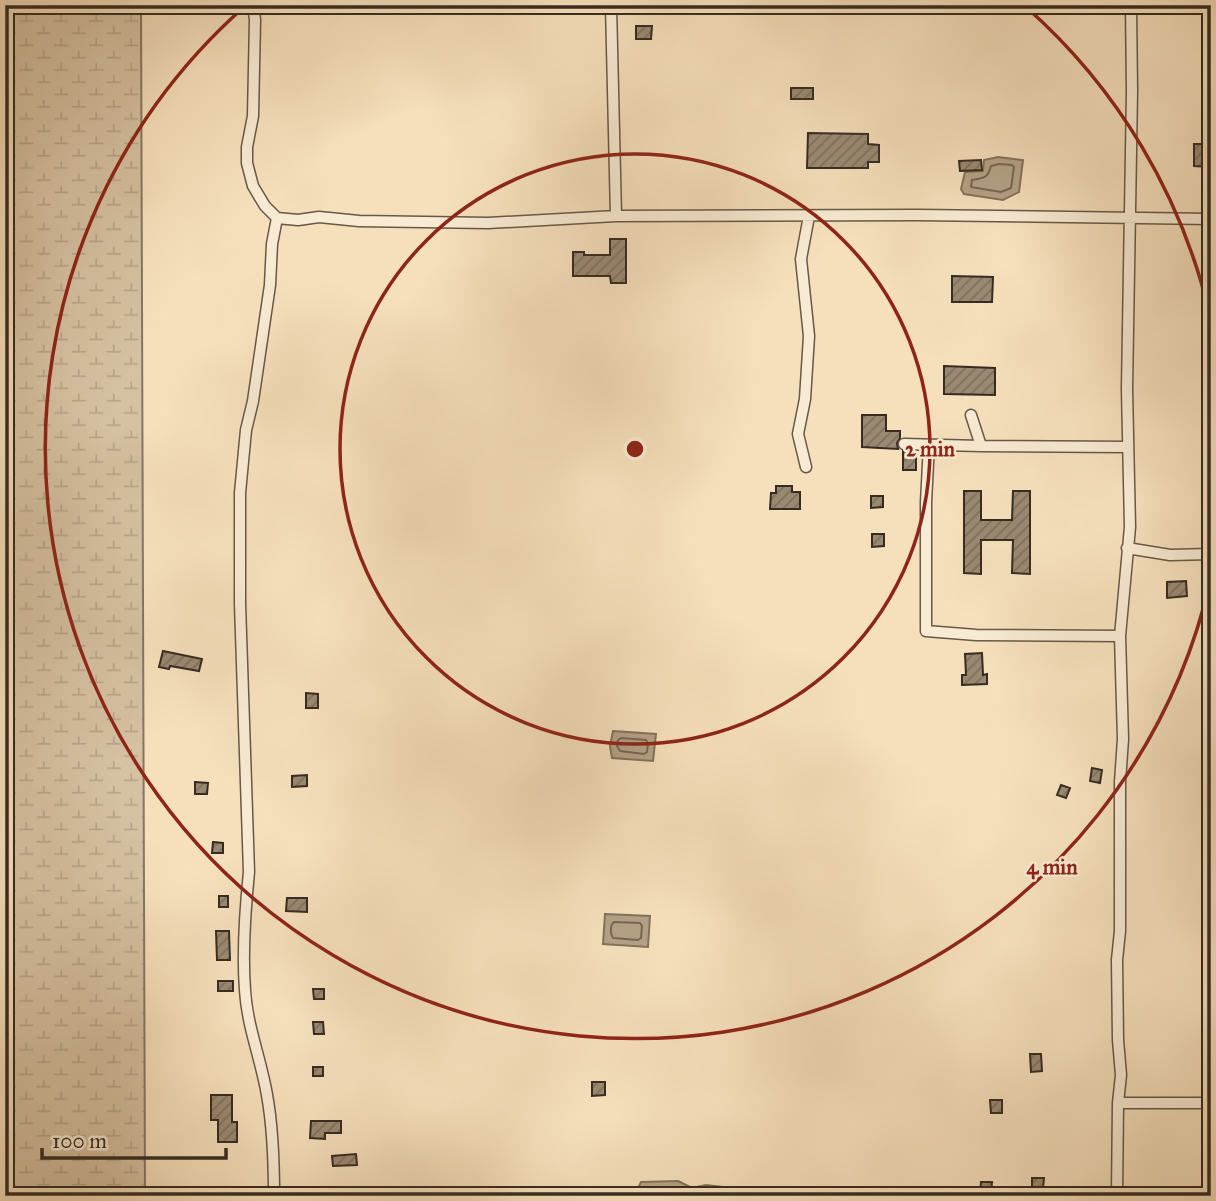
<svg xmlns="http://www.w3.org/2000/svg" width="1216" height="1201" font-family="'IM FELL Great Primer',serif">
<defs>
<pattern id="wetland-marsh" width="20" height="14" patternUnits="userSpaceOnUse" patternTransform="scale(1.75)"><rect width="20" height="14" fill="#d6c1a2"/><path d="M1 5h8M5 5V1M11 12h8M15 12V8" fill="none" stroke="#b8a68b"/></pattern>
<pattern id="building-hatch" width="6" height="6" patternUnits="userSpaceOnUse" patternTransform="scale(1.75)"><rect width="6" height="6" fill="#9a8972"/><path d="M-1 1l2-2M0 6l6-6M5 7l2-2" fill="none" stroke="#7e705d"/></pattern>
</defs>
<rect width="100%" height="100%" fill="#f6e0bc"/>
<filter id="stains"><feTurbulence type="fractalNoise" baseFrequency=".00286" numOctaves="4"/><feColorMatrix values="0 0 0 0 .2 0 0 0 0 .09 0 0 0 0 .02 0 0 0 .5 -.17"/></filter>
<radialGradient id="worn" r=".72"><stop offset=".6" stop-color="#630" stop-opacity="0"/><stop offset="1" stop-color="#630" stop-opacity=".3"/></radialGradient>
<path fill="url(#wetland-marsh)" stroke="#867662" stroke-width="2" d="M5,5H141L145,1196H5Z"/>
<path fill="#b5a287" stroke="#83725e" stroke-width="2" d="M998,157L1023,160L1019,192L1003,200L964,194L961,189L965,172L983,171L984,160Z
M613,731L656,734L653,761L612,758L610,746Z
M605,914L650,916L648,947L603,944Z
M678,1181L692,1188L706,1185L731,1188V1196H641L638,1188L641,1182Z"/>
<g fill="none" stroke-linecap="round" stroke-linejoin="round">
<path stroke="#766654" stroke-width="2" d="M999,164L1012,165L1014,167L1011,188L1001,192L971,187L972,180C984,177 987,180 991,166Z
M621,738L646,740L648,743L647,752L644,754L620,751L617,746L618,740Z
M614,922L640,923L642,926L641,938L638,940L613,938C610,934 610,925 614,922Z
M647,1196V1191L650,1189L676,1188L691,1195L707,1192L724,1196"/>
</g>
<path fill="url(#building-hatch)" stroke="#372b21" stroke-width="2" d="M636,26H652L651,39H636Z
M791,88H813V99H791Z
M808,133L868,134V144L879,145V162H868V168H807Z
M1194,144H1211V167L1194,166Z
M981,160L982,170L960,171L959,161Z
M610,239H626V283H611L610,276H573V252H584V255H610Z
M952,276L993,277L992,302H952Z
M944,366L995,368V395L944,394Z
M862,415H886V431H900V438L897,443L898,449L862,447Z
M903,451L916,452V470H903Z
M776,486H792V492H800V509H770L771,493H776Z
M964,491H981V520H1012L1013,491H1030V574L1012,573L1013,540H981V574L964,573Z
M871,496H883V507L871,508Z
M872,534H884V546L872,547Z
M1186,581L1187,596L1167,598V582Z
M163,651L202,659L199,671L170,666L169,669L159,667Z
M982,653L983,675L987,674V684L962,685V675H966L965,654Z
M306,693L318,694V708H306Z
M1092,768L1102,770L1100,783L1090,781Z
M307,775V786L292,787V776Z
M195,782L208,783L207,794H195Z
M1061,785L1070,788L1066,798L1057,795Z
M213,842L223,843V853H212Z
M219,896H228V907H219Z
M287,898H307V912L286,911Z
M216,931H229L230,960H217Z
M218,981H233V991H218Z
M313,989H324V999H314Z
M313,1022H323L324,1034H314Z
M1030,1054H1041L1042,1071L1031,1072Z
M313,1067H323V1076H313Z
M592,1082H605V1095L592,1096Z
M211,1095H232V1122H237V1142H218V1120H211Z
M990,1100H1002V1113H991Z
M311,1121H341V1133H325V1139L310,1138Z
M356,1154L357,1165L333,1166L332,1156Z
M1032,1178H1044L1043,1189H1032Z
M981,1182H992L991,1196H980Z"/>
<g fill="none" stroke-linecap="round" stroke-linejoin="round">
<defs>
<path id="street" d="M253,5L255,20L253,116L247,147V163L253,186L265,206L277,218L298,220L319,217L359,221L488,223L616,216L917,215L1211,219
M611,5L616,216
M971,415L981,446
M904,444L981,446L1128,447
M929,445L926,502V631L976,635L1120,636
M806,467L798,434L805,399L809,336L801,259L809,216
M1127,548L1170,555L1211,554
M1118,1103H1211
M274,1196C274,1162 273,1128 267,1095C261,1059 247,1026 245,990C242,951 245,911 249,872L240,604V493L246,430L253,401L270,285L272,244L277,218
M1117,1196L1118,1103L1121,1075L1118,1040L1117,960L1120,931V782L1123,739L1120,636L1130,527L1127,389L1132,91L1131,5"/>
</defs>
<use href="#street" stroke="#675848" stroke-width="13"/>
<use href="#street" stroke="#f9ebd3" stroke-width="10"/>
</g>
<g fill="none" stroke="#8f2418" stroke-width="3.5">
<circle cx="635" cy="449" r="295"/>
<path d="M1210 582A590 590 0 1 1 244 7M1026 7A590 590 0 0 1 1210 316"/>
</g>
<circle cx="635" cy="449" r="10" fill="#8f2418" stroke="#f9ebd3" stroke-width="3.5"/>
<g font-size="21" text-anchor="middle" font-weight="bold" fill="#8f2418" stroke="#f9ebd3" stroke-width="5" stroke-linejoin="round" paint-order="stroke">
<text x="930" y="456">2 min</text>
<text x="1052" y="874">4 min</text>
</g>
<rect width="1216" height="1201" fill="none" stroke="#f6e0bc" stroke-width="28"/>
<rect x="7" y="7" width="1202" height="1187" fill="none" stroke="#372b21" stroke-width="3.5"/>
<rect x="14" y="14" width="1188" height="1173" fill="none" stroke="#372b21" stroke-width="2"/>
<path d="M42 1148v10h184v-10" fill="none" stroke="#372b21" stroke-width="3.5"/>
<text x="52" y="1148" font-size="21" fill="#372b21" stroke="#f9ebd3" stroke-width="5" paint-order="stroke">100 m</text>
<rect width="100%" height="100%" filter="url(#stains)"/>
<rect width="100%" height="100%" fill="url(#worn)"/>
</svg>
